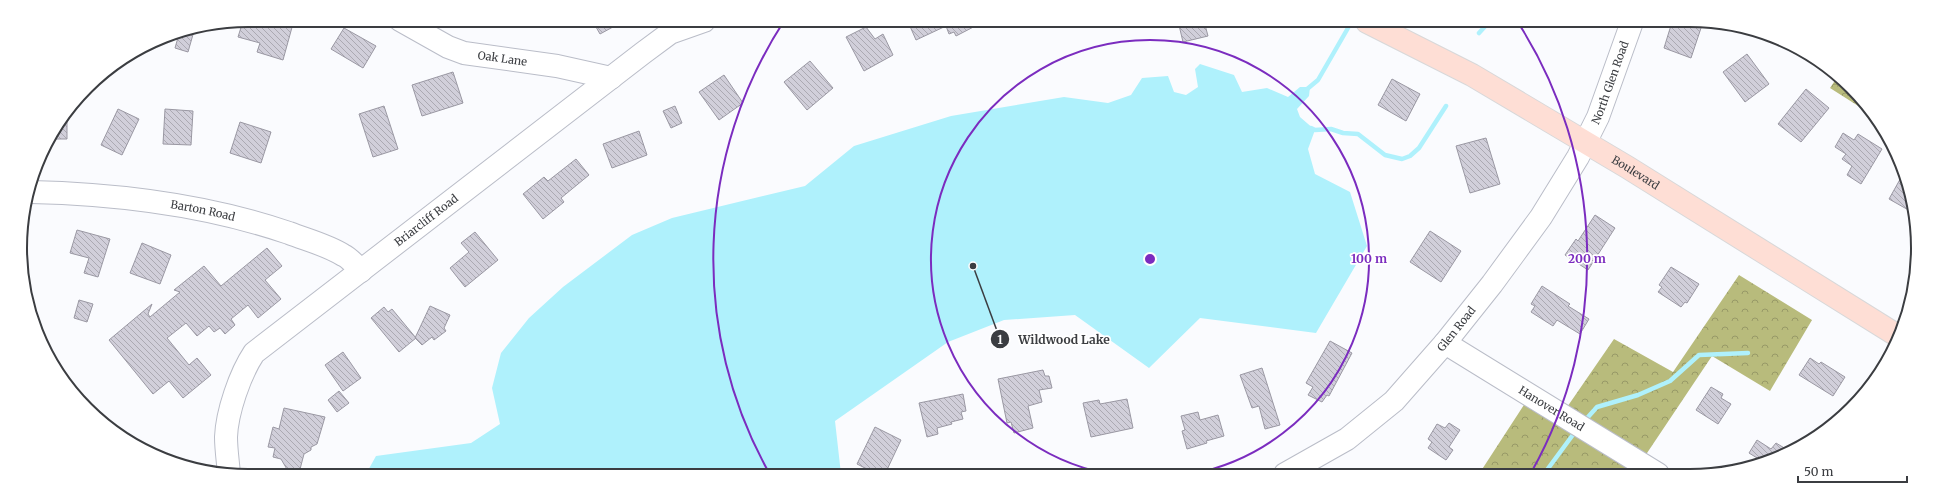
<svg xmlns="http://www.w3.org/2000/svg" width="1938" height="496" font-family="Merriweather,serif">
<defs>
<pattern id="forest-crowns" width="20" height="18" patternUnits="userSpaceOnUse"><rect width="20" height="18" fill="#b8bb7c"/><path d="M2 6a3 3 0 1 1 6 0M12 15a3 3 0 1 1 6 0" fill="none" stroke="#979967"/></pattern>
<pattern id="building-back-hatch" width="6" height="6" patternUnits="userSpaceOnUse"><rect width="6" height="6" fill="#d1cfda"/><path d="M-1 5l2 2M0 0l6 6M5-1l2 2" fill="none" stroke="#aba9b2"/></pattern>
</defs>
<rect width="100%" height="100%" fill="#fafbfe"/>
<path fill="url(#forest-crowns)" d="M1836,79L1871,109L1874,116L1830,88Z
M1739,275L1812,320L1770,391L1712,356L1641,462L1661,474H1479L1531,394L1563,413L1614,339L1673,372Z"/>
<path fill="#aff1fc" d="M1200,64L1234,75L1242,92L1267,88L1288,97L1300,87H1310L1309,96L1297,109L1300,117L1315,130L1308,149L1315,174L1350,192L1367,246L1316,333L1200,318L1149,368L1075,315L1004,320L948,342L835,421L841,474H366L376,456L471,443L500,424L492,388L501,353L529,318L563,287L632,235L672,218L805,186L854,146L951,116L1064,97L1108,103L1131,95L1142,78L1168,76L1174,92L1186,95L1198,87L1195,69Z"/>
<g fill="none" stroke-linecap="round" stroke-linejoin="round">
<path stroke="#aff1fc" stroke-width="4.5" d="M1479,33L1489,22
M1306,90L1318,80L1348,28
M1311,128L1315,130L1331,129L1343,133L1358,134L1385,155L1402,159L1410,156L1419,148L1446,106
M1588,417L1597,407L1638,395L1670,381L1699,355L1748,353
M1544,474L1572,436"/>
</g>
<path fill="url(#building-back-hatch)" stroke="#9a98a3" d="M267,20H294L283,60L257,52L260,43L238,37L243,21L265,27Z
M592,20H602L624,21L600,34Z
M915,21H985L956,36L954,32L949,34L946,26L916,40L909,24Z
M1178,21H1204L1208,36L1183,42Z
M1672,22H1703L1691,58L1664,48Z
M866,27L875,39L883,34L893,55L864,71L846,37Z
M344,28L376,46L363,68L331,49Z
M194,31L188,52L175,48L179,34Z
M1747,54L1769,84L1745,102L1723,72Z
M810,61L833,88L807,110L784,82Z
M453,72L463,103L422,116L412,85Z
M724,75L743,103L719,120L699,92Z
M1392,79L1420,94L1406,121L1378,105Z
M1806,89L1829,108L1801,142L1778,124Z
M384,106L398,149L373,157L359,114Z
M675,106L682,123L671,128L663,111Z
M118,109L139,119L122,155L101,145Z
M165,109L193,111L191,145L163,144Z
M67,116V139H50L57,130Z
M240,122L271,132L261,163L230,153Z
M639,131L647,155L612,168L603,144Z
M1843,133L1854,140L1858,134L1882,149L1861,184L1847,175L1852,166L1842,159L1846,154L1835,147Z
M1486,138L1500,184L1470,193L1456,146Z
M576,159L589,175L561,198L564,202L543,219L523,194L544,177L548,181Z
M1903,174L1910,189L1912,212L1889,199Z
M1595,215L1615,228L1588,270L1565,255L1576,239L1578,241Z
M77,230L110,239L98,277L84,273L89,258L70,253Z
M1430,231L1461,251L1441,282L1410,262Z
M475,232L498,260L465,287L450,268L469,252L461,243Z
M142,243L171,255L160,284L130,273Z
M267,248L282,266L265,280L281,299L258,318L248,305L231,319L235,325L225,334L220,328L214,332L209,326L197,336L186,323L167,338L189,365L197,358L211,375L183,398L169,381L153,394L109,340L152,304L148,314L150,317L180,292L174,290L204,266L221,286Z
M1671,267L1699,284L1687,303L1685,302L1681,307L1658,292L1662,287L1659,285Z
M1542,286L1570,304L1568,306L1589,319L1580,334L1557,320L1553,326L1531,312L1535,306L1531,304Z
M79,300L93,304L87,322L74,318Z
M430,306L450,315L444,328L446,331L434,340L432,337L422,345L415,338Z
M384,307L388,312L392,309L416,338L399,352L371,318Z
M1330,341L1352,353L1329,396L1327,395L1322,402L1308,395L1313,387L1306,383Z
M343,352L361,378L343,391L325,365Z
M1810,358L1819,364L1821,362L1845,377L1833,396L1799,375Z
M1262,368L1280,425L1265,429L1259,406L1252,408L1240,375Z
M1043,370L1045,376H1049L1052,388L1039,390L1042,402L1028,406L1033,428L1014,433L1011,422L1007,423L998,379Z
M1711,387L1723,394L1721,398L1731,404L1718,424L1696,410Z
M339,391L349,403L337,412L328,400Z
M963,394L966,411L961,412L963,419L951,422L952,424L937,428L938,434L927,437L919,403Z
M1127,399L1133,428L1091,437L1083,403L1099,400L1100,404Z
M284,408L325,417L317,444L311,447V450L304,454L299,473L288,471L281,459L273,457L275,448L268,447L273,427L279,429Z
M1198,412L1200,420L1218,415L1224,436L1206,441L1207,443L1187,449L1182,431L1185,430L1181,416Z
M1449,423L1460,430L1449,447L1453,450L1446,460L1428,448L1432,442L1428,439L1437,424L1445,428Z
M875,427L901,440L885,474H877L857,464Z
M1757,440L1771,449L1776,443L1791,452L1762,461L1749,453Z"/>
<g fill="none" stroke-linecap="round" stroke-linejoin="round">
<defs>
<g id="minor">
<path id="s1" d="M400,20L448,47L464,53L557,66L611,78"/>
<path id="s2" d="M31,192C119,194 207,205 289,233C307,240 327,245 343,255C350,258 356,266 361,271"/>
<path id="s3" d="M1445,343L1658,474"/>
<path id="s4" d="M229,474C228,462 226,449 226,437C227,412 240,374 254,353L643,53L670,33L704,21"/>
<path id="s5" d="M1285,474L1347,439L1394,401L1445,343L1492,284L1541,217L1578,157L1598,117L1632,22"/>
</g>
<g id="major">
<path id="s6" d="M1367,22L1472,75L1627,167L1898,336"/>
</g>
</defs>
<use href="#minor" stroke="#babdc8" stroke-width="24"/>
<use href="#major" stroke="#d8d8d9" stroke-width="24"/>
<use href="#minor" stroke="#fff" stroke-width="22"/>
<use href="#major" stroke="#feded5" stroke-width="22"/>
</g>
<g fill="none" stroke="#7b2cbf" stroke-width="2">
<path d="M1108 474A219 219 0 1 1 1192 474"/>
<path d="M768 471A437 437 0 0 1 784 21M1519 24A437 437 0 0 1 1532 471"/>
</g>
<g text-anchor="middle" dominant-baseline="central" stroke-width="3.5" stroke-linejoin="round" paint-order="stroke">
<g font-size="11" fill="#3b3d41" stroke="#fff">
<text stroke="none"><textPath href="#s1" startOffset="111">Oak Lane</textPath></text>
<text stroke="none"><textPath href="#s5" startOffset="519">North Glen Road</textPath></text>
<text stroke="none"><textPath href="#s6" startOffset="308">Boulevard</textPath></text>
<text stroke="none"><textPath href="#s2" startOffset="173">Barton Road</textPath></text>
<text stroke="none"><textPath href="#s4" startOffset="344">Briarcliff Road</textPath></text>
<text stroke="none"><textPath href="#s5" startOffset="227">Glen Road</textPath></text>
<text stroke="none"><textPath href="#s3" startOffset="125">Hanover Road</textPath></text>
</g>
</g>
<path d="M0 0H1938V496H0ZM248 27H1690A221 221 0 0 1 1911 248V248A221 221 0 0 1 1690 469H248A221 221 0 0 1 27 248V248A221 221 0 0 1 248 27Z" fill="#fff" fill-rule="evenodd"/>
<path fill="none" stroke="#3b3d41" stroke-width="2" d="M248 27H1690A221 221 0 0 1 1911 248V248A221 221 0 0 1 1690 469H248A221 221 0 0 1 27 248V248A221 221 0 0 1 248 27Z"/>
<circle cx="1150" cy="259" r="6" fill="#7b2cbf" stroke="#fff" stroke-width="2"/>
<g font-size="12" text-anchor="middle" font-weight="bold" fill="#7b2cbf" stroke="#fff" stroke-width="3.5" stroke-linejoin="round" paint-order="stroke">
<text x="1369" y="263">100 m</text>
<text x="1587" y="263">200 m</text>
</g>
<path fill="none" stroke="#3b3d41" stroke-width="1.5" d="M973 266L1000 339"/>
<g fill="#3b3d41" stroke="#fff" stroke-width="1.5">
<circle cx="973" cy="266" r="4"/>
<circle cx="1000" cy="339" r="10"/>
</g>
<g font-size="12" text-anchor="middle" font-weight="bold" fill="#fff">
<text x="1000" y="344">1</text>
</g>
<g font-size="12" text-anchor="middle" font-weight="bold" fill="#3b3d41" stroke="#fff" stroke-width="3.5" stroke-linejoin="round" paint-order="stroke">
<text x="1064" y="344">Wildwood Lake</text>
</g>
<path d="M1798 476v6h109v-6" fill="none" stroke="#3b3d41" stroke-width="2"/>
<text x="1804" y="476" font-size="12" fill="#3b3d41" stroke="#ffffff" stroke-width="3" paint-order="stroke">50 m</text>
</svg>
